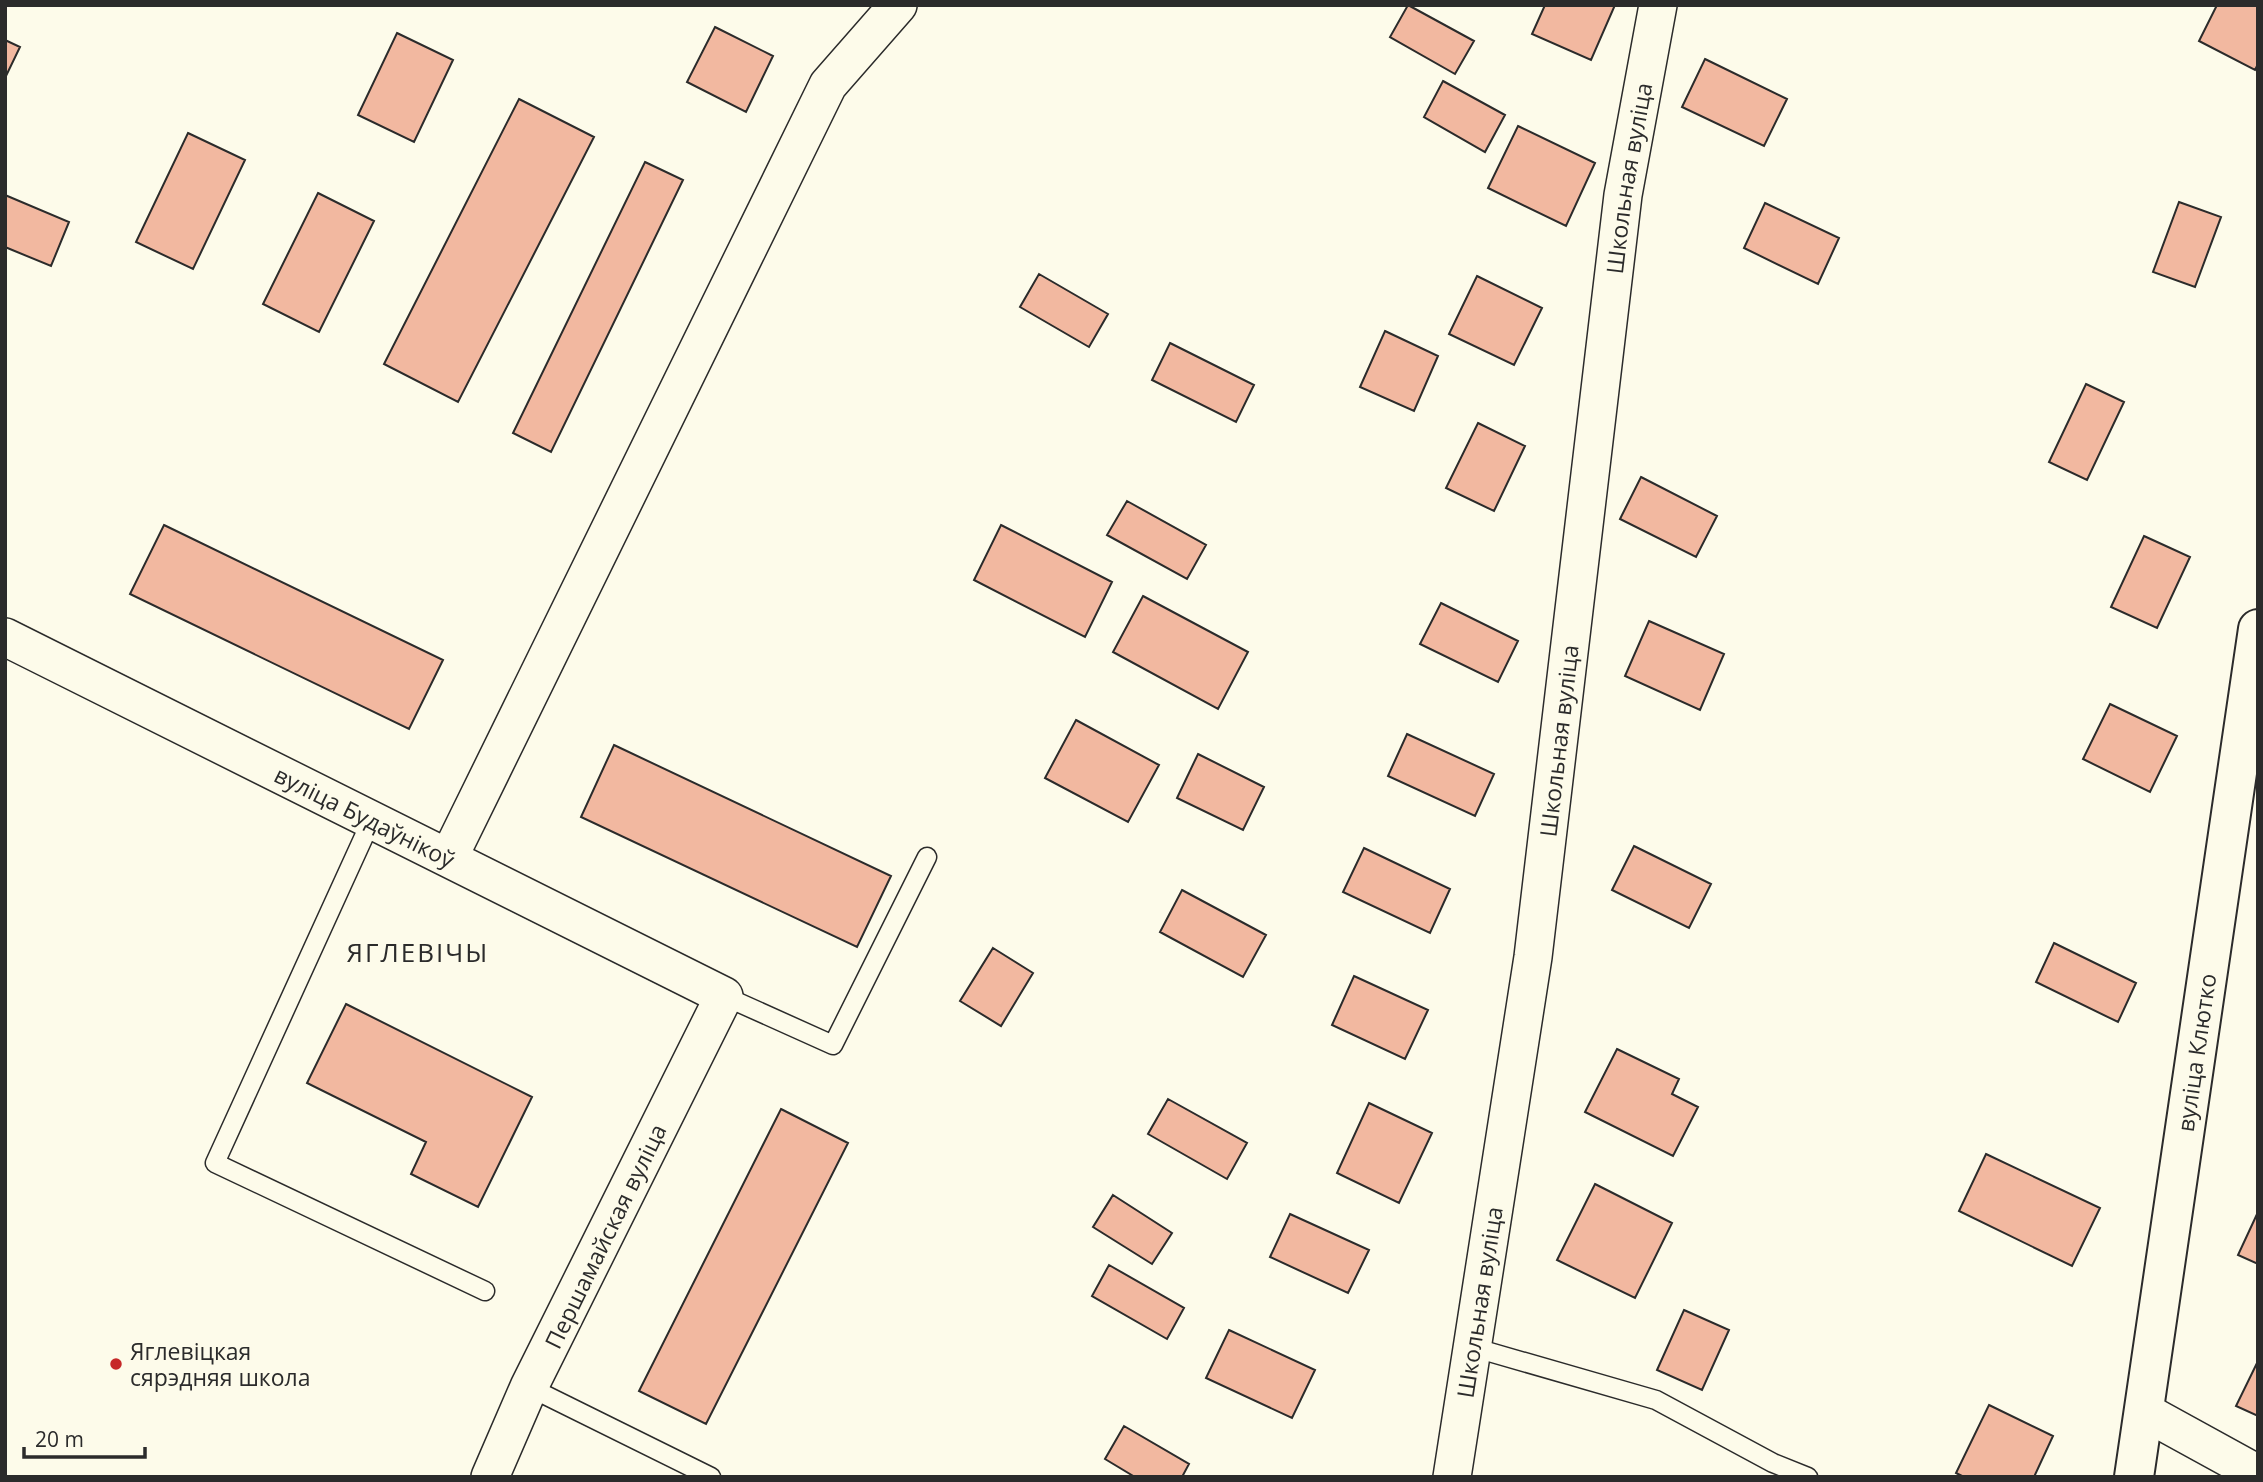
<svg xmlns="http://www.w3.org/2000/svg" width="2263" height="1482" font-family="'Open Sans',sans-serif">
<rect width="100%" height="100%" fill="#fdfbea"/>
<path fill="#f2b8a0" stroke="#2b2b2b" stroke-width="2" d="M1408,5L1474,41L1455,74L1390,37Z
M1545,5H1615L1591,60L1532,34Z
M2217,5H2258V64L2255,70L2199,41Z
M715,27L773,56L746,112L687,82Z
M397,33L453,60L414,142L358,115Z
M5,40L20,47L5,78Z
M1705,59L1787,99L1764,146L1682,107Z
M1443,81L1505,115L1485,152L1424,117Z
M519,99L594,137L458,402L384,364Z
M1518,126L1595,163L1566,226L1488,188Z
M188,133L245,160L193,269L136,242Z
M645,162L683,180L551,452L513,433Z
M318,193L374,221L319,332L263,304Z
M5,195L69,222L51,266L5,247Z
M2179,202L2221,217L2195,287L2153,272Z
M1765,203L1839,238L1818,284L1744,248Z
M1039,274L1108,314L1089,347L1020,307Z
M1477,276L1542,308L1514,365L1449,334Z
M1385,331L1438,356L1414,411L1360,387Z
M1170,343L1254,385L1236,422L1152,380Z
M2086,384L2124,402L2087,480L2049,462Z
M1478,423L1525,446L1494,511L1446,488Z
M1641,477L1717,516L1696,557L1620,519Z
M1127,501L1206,545L1187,579L1107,535Z
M164,525L443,660L409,729L130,594Z
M1001,525L1112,582L1085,637L974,580Z
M2144,536L2190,557L2157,628L2111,607Z
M1143,596L1248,652L1218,709L1113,652Z
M1441,603L1518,641L1498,682L1420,644Z
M1649,621L1724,654L1700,710L1625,676Z
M2110,704L2177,736L2150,792L2083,759Z
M1076,720L1159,765L1128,822L1045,778Z
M1407,734L1494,774L1475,816L1388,776Z
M614,745L891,876L857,947L581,817Z
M1198,754L1264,787L1243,830L1177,798Z
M1634,846L1711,884L1689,928L1612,890Z
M1364,848L1450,889L1430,933L1343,892Z
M1182,890L1266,935L1243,977L1160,932Z
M2054,943L2136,983L2118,1022L2036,982Z
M993,948L1033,973L1001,1026L960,1001Z
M1354,976L1428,1010L1405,1059L1332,1025Z
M346,1004L532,1097L478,1207L411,1174L426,1142L307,1083Z
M1617,1049L1679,1079L1672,1094L1698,1107L1673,1156L1585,1112Z
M1168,1099L1247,1143L1227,1179L1148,1134Z
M1369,1103L1432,1133L1399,1203L1337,1173Z
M781,1109L848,1143L706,1424L639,1391Z
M1986,1154L2100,1208L2072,1266L1959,1211Z
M1595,1184L1672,1223L1635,1298L1557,1260Z
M1113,1195L1172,1233L1152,1264L1093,1227Z
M2258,1212V1264L2238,1255Z
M1290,1214L1369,1250L1348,1293L1270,1257Z
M1109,1265L1184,1308L1167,1339L1092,1296Z
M1684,1310L1729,1330L1702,1390L1657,1370Z
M1229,1330L1315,1370L1292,1418L1206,1378Z
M2258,1361V1416L2236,1406Z
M1989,1405L2053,1436L2034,1477H1964L1956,1473Z
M1124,1426L1189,1464L1182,1477H1135L1105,1459Z"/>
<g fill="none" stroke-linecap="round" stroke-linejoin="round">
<defs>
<path id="service" d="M372,819L215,1163L485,1291
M724,996L833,1045L927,857
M1472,1347L1656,1400L1773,1463L1808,1477
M529,1387L711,1477"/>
<g id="minor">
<path id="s1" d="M5,637L724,996L529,1387L490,1477"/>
<path d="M449,857L828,85L898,5"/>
<path d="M2145,1412L2258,1474"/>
<path id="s2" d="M1452,1477L1533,957L1623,195L1658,5"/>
</g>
<g id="tertiary">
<path id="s3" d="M2134,1477L2258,629"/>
</g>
</defs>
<use href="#service" stroke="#2b2b2b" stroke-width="21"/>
<use href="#minor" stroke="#2b2b2b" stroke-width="40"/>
<use href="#tertiary" stroke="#2b2b2b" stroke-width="42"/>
<use href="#service" stroke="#fdfbea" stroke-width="18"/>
<use href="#minor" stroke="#fdfbea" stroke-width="37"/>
<use href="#tertiary" stroke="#fdfbea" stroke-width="38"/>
</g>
<circle fill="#c62828" stroke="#fdfbea" stroke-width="2.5" cx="116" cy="1364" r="7"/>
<g text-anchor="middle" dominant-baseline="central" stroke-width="5" stroke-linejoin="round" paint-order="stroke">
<g font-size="23" fill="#2b2b2b" stroke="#fdfbea">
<text stroke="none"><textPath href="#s2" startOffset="1311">Школьная вуліца</textPath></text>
<text stroke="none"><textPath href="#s2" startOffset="744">Школьная вуліца</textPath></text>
<text stroke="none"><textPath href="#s1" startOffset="402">вуліца Будаўнікоў</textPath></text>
<text stroke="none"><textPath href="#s3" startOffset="429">вуліца Клютко</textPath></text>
<text transform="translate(605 1236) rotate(-64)">Першамайская вуліца</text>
<text stroke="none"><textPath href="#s2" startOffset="177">Школьная вуліца</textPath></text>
</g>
<g font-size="23" fill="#2b2b2b" stroke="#fdfbea" text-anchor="start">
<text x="130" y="1351">Яглевіцкая<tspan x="130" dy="26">сярэдняя школа</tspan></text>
</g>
<g font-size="26" letter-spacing="2" fill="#2b2b2b" stroke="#fdfbea">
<text x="418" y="952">ЯГЛЕВІЧЫ</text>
</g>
</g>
<rect width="2263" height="1482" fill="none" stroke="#2b2b2b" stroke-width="14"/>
<path d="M24 1447v10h121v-10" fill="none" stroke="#2b2b2b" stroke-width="3.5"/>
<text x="35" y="1447" font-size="21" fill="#2b2b2b" stroke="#fdfbea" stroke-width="5" paint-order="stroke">20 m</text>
</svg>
